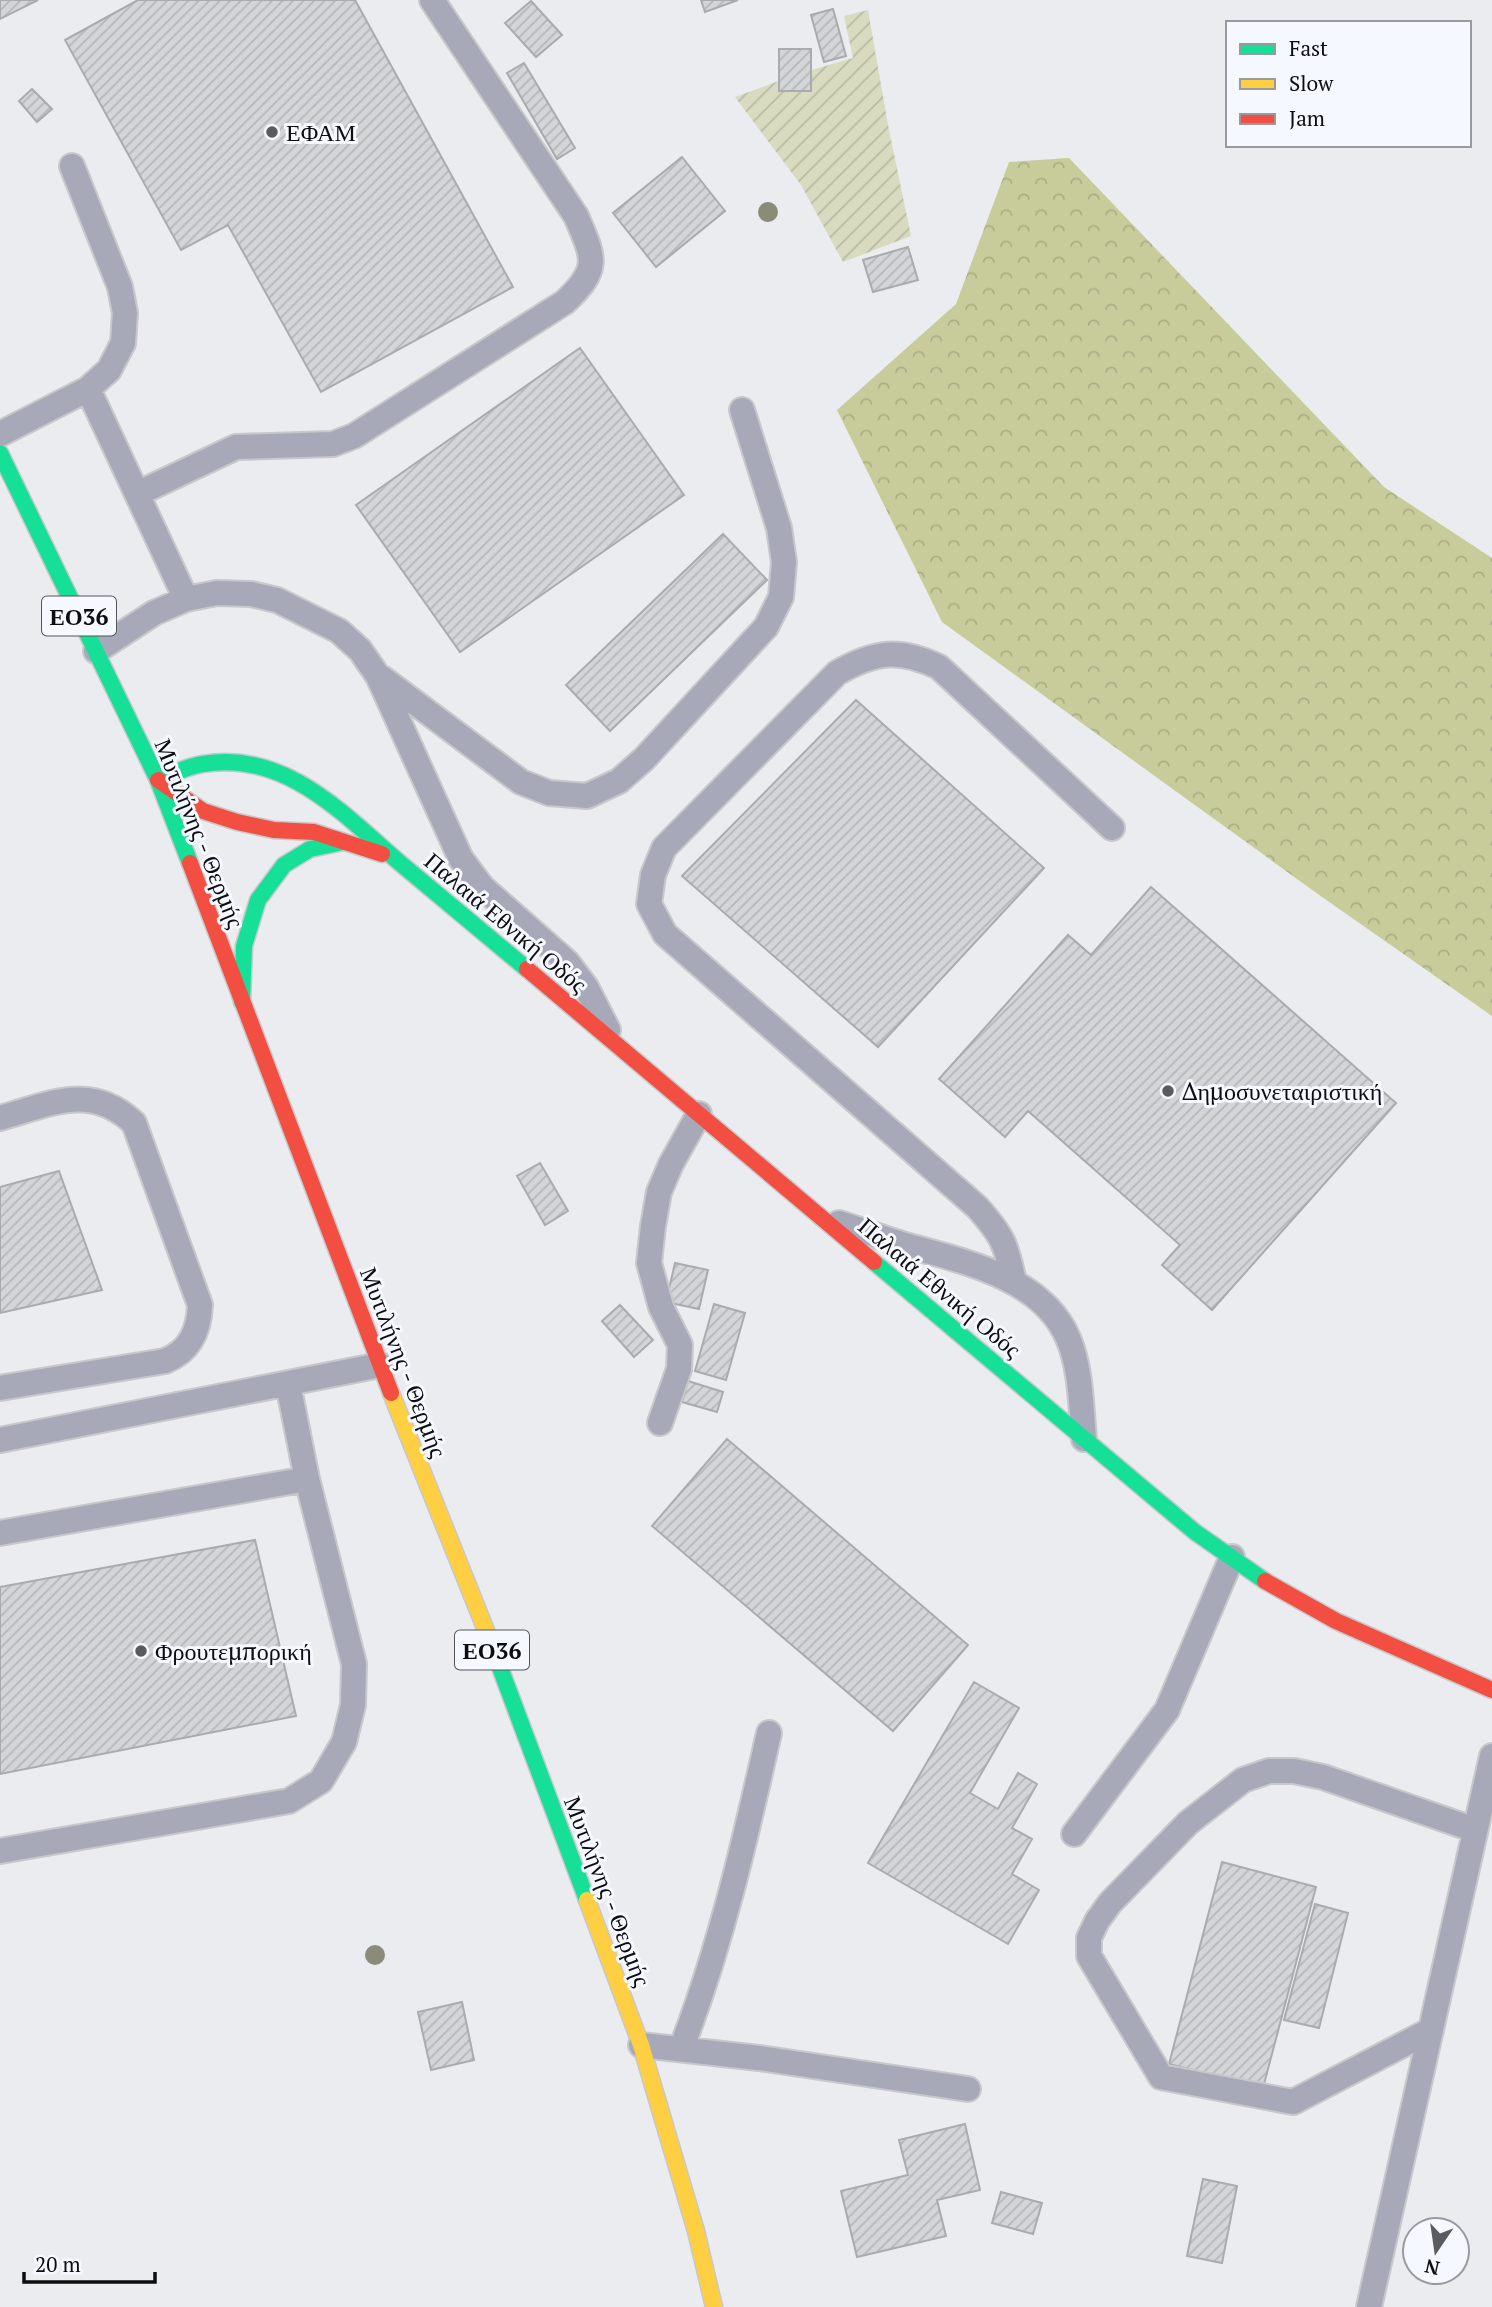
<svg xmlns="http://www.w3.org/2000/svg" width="1492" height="2307" font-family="'PT Serif',serif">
<defs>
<pattern id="forest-crowns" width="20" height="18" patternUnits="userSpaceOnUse" patternTransform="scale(1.75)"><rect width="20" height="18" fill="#c8cc9a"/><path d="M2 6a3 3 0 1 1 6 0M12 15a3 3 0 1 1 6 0" fill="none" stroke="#abae84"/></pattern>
<pattern id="garden-furrows" width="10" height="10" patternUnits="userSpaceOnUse" patternTransform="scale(1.75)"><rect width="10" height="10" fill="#d8dbbf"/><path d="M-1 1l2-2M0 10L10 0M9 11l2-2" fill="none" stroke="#b8bba3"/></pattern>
<pattern id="building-hatch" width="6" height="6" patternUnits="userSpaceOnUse" patternTransform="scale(1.75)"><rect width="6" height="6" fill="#d3d5d8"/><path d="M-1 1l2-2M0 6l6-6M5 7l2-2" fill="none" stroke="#b4b6b8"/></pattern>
</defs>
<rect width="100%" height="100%" fill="#eaecef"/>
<path fill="url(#forest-crowns)" d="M1069,158L1384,487L1492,558V1016L1315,892L942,622L837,410L956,304L1009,162Z"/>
<path fill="url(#garden-furrows)" d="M868,10L888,125L911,236L843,262L801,185L735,97L798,74L853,58L844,16Z"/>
<path fill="url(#building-hatch)" stroke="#aaabae" stroke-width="2" d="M0,0H38L0,19Z
M138,0H355L513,287L321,392L228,225L181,250L65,40Z
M701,0H738L705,12Z
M531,1L562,35L536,57L505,23Z
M833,9L846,56L824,62L811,15Z
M779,49H811V91H779Z
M524,63L575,148L557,159L507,73Z
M32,89L52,109L37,122L19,101Z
M682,157L725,211L656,267L613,213Z
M908,247L918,280L873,292L863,260Z
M580,348L684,495L460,652L356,505Z
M723,534L767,580L610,731L566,685Z
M856,700L1044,868L878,1047L682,876Z
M1151,887L1396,1103L1212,1310L1162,1265L1180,1245L1028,1111L1005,1137L939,1079L1068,935L1091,955Z
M540,1163L568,1211L545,1225L517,1176Z
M59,1171L102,1290L0,1313V1187Z
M675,1263L708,1270L699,1309L666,1302Z
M714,1304L745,1313L726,1380L695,1371Z
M620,1305L653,1340L634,1357L602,1321Z
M688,1381L723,1392L717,1412L682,1402Z
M727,1439L968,1645L893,1731L652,1526Z
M255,1540L296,1716L0,1774V1587Z
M974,1682L1019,1708L970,1793L998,1809L1018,1773L1037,1784L1012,1828L1032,1839L1012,1874L1039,1890L1008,1944L868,1863Z
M1222,1862L1316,1887L1263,2088L1169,2064Z
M1315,1904L1348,1913L1319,2028L1284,2020Z
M462,2002L474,2060L431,2070L418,2012Z
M965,2124L980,2190L937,2200L946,2236L857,2257L841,2191L908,2175L899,2140Z
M1203,2179L1237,2186L1222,2263L1187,2256Z
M1001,2192L1042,2203L1033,2234L992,2223Z"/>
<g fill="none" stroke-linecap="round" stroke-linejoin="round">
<defs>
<path id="lane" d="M88,389L186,599
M0,434L88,389L109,370L123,343L125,313L120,287L72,166
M137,494L236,447L333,444L354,436L565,302C601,268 594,258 576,216L432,0
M96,651L154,613L186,599L217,593L251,594L277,600L339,631L360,650L378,676L461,859L482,887L567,962L586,987L608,1030
M382,678L521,782L549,793L587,796L619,781L644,759L766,627L781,597L784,562L779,528L742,410
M0,1118C50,1104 91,1082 134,1123L200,1305C199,1331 190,1351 165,1361L0,1388
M839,1223C861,1230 883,1238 905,1245C962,1261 1042,1277 1068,1338C1081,1368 1081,1406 1084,1439
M1014,1282C1006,1244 1003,1236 977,1207L665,934L649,904L653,875L664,848L837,673C875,651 900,648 939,667L1112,828
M660,1423L679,1369L680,1345L661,1307L649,1263L653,1226L659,1192L671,1164L699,1114
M0,1440L380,1365
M0,1533L307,1479
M1074,1834L1167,1710L1232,1557
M0,1851L289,1801L321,1781L344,1742L353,1705L354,1664L307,1479L288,1384
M1431,2030L1293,2102L1161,2077L1089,1956V1938L1097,1921L1110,1903L1188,1823L1243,1780L1269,1771H1294L1323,1777L1475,1830
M641,2045L759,2058L968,2089
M681,2049C721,1946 745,1840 769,1733
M1369,2307L1492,1756"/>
<path id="fast" d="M0,453L158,780L190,863
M158,780C173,774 187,766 203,764C286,750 344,815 400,863C442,898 485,934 527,969
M242,1002L244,946L258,900L284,865L310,849L343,842
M874,1262L1195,1532L1265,1581
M489,1638L587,1900"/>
<path id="slow" d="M391,1393L489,1638
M587,1900L641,2045L696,2231L714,2307"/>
<path id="jam" d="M158,780L203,811L237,822L274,830L314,832L382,854
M190,863L391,1393
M527,969L874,1262
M1265,1581L1336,1621L1492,1690"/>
</defs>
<use href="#lane" stroke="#c7c8ca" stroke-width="28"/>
<use href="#fast" stroke="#c7c8ca" stroke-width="19"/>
<use href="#slow" stroke="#c7c8ca" stroke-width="19"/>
<use href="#jam" stroke="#c7c8ca" stroke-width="19"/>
<use href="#lane" stroke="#a7a9b9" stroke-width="24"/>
<use href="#fast" stroke="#16e098" stroke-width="16"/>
<use href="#slow" stroke="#ffcf43" stroke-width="16"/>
<use href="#jam" stroke="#f24e42" stroke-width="16"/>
</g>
<g fill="#8a8c78">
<circle cx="768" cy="212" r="10"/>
<circle cx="375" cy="1955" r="10"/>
</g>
<g fill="#5a5b5e" stroke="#f5f8ff" stroke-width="2.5">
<circle cx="272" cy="132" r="7"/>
<circle cx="1168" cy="1091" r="7"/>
<circle cx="141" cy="1651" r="7"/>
</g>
<g text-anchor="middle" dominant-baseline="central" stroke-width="6" stroke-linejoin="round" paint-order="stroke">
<g fill="#f5f8ff" stroke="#525458" stroke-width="2">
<rect x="42" y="596.5" width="74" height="39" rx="5"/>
<rect x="455" y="1630.5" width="74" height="39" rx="5"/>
</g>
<g font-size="23" font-weight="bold" fill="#0c0d10">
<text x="79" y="616">ΕΟ36</text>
<text x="492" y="1650">ΕΟ36</text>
</g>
<g font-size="24" fill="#0c0d10" stroke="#f5f8ff" text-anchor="start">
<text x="286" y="132">ΕΦΑΜ</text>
<text x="1182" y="1091">Δημοσυνεταιριστική</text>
<text x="155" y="1651">Φρουτεμπορική</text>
</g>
<g font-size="24" fill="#0c0d10" stroke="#f5f8ff">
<text transform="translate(200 833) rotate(68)">Μυτιλήνης - Θερμής</text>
<text transform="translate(506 922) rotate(40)">Παλαιά Εθνική Οδός</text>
<text transform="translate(940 1287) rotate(40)">Παλαιά Εθνική Οδός</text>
<text transform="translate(404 1362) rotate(69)">Μυτιλήνης - Θερμής</text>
<text transform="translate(608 1891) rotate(69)">Μυτιλήνης - Θερμής</text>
</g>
</g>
<rect x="1226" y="21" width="245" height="126" fill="#f5f8ff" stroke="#989a9f" stroke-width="2"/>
<rect x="1240" y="44" width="35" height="10" fill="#16e098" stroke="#989a9f" stroke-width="2"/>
<text x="1289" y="56" font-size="21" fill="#0c0d10">Fast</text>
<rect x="1240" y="79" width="35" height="10" fill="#ffcf43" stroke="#989a9f" stroke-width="2"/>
<text x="1289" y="91" font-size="21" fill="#0c0d10">Slow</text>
<rect x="1240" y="114" width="35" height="10" fill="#f24e42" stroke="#989a9f" stroke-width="2"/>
<text x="1289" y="126" font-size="21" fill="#0c0d10">Jam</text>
<g transform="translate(1436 2251) rotate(193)"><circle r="33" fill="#f5f8ff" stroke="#989a9f" stroke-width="2"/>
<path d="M0-5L12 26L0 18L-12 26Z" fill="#5a5b5e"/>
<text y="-10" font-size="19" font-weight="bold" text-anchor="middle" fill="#0c0d10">N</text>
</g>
<path d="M24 2272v10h131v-10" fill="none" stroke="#0c0d10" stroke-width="3.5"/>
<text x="35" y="2272" font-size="21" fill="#0c0d10" stroke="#f5f8ff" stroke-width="5" paint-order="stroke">20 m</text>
</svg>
